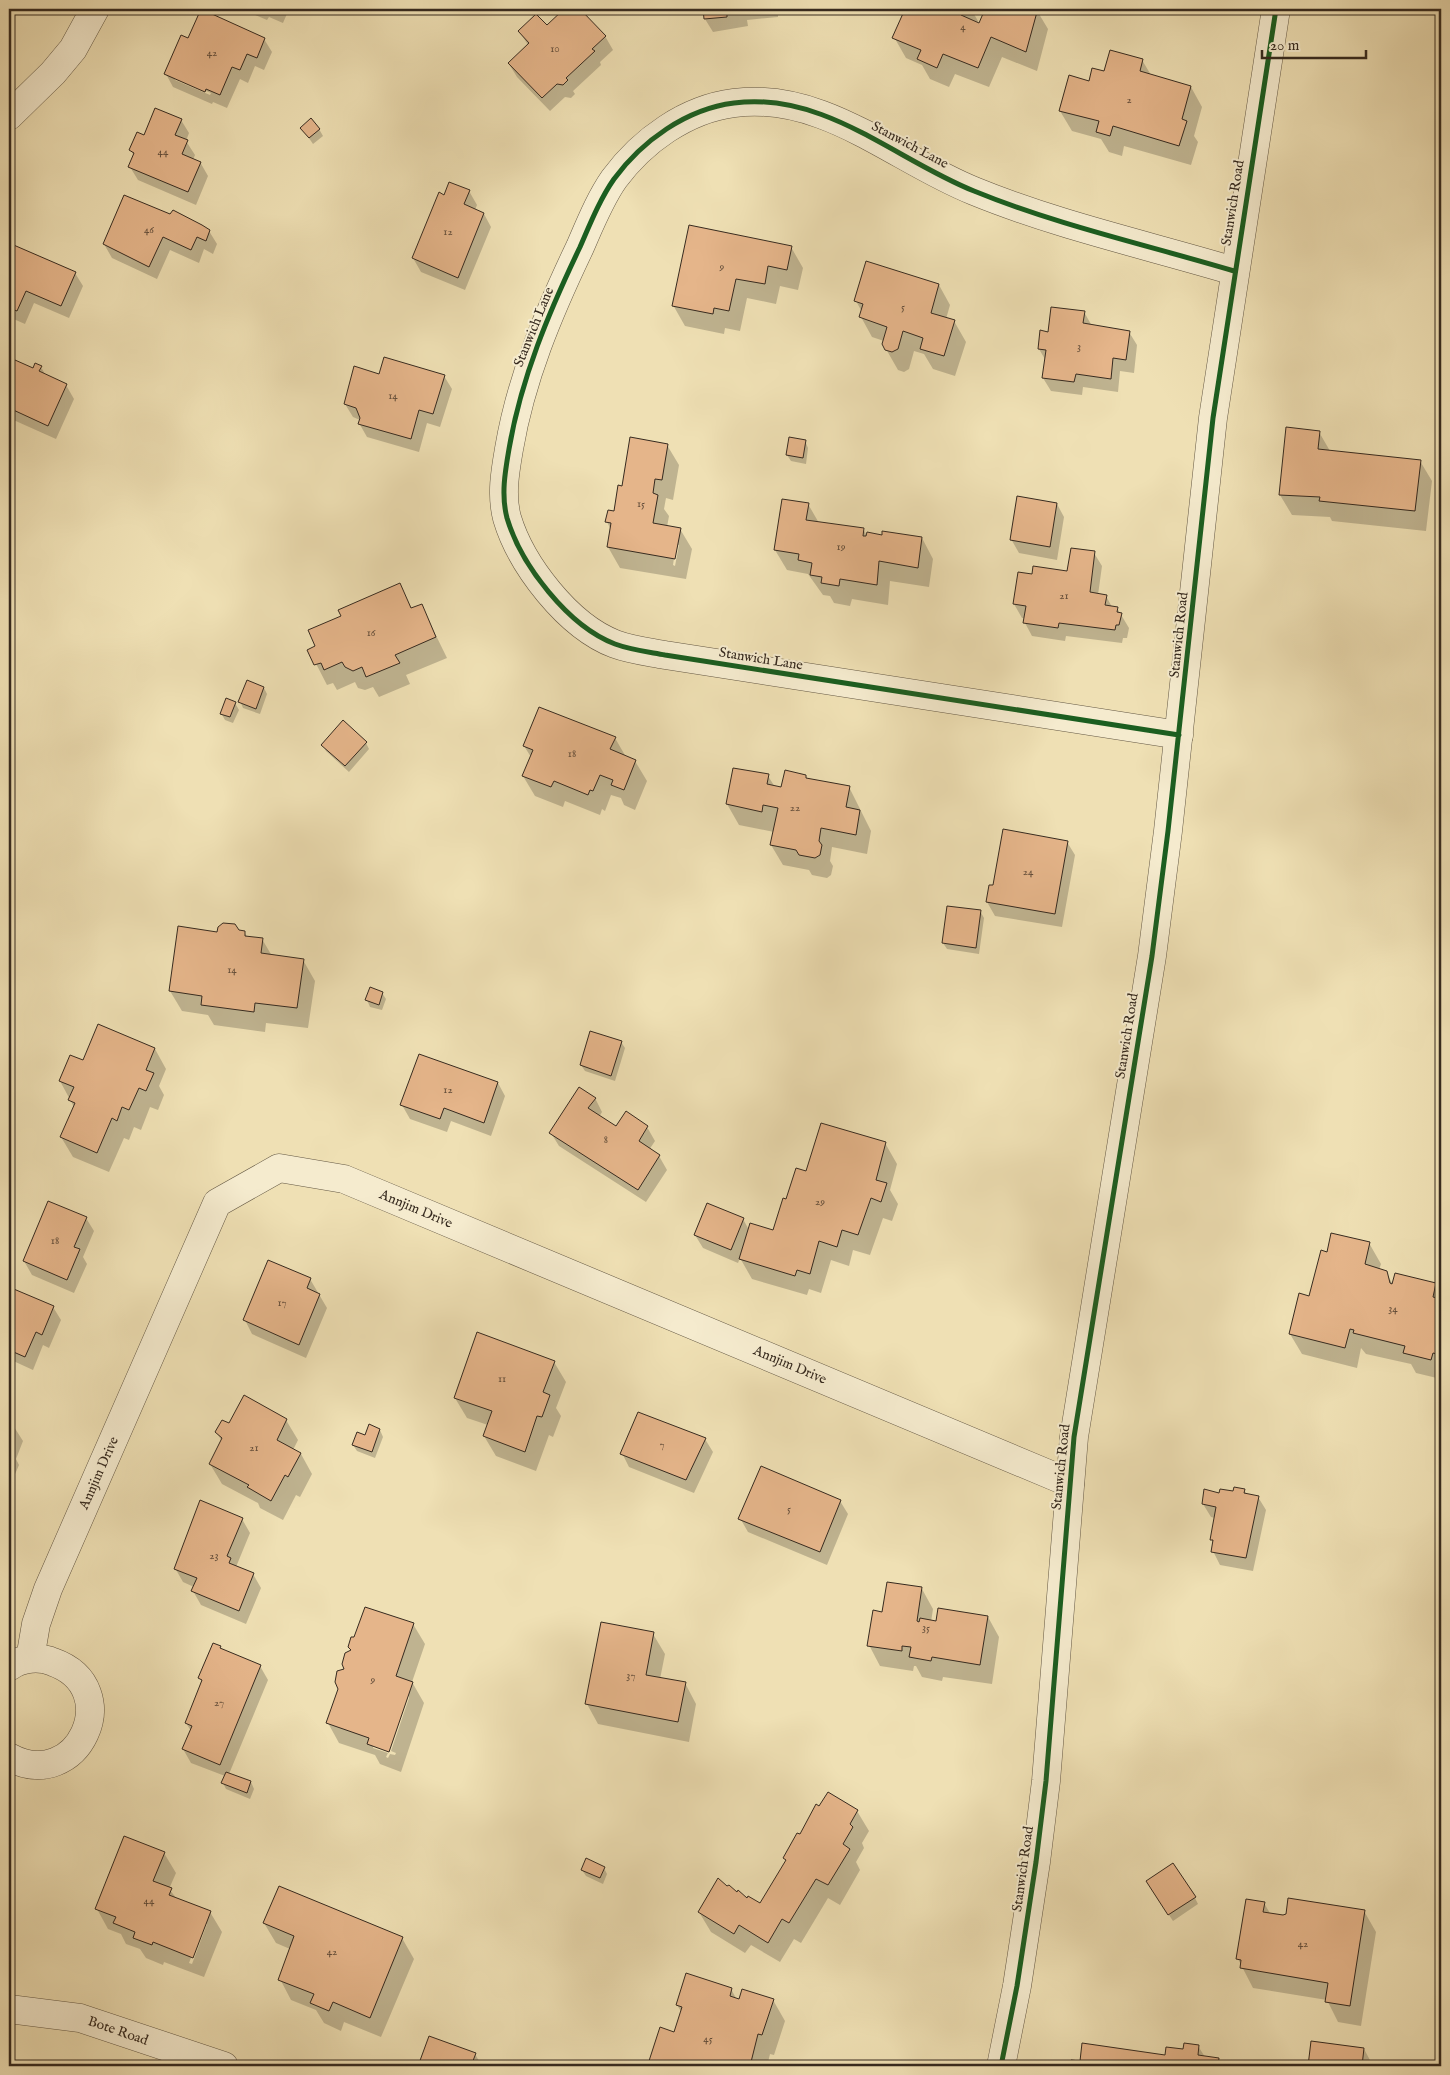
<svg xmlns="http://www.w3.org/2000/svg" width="1450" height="2075" font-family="'IM FELL English',serif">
<rect width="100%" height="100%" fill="#efe0b4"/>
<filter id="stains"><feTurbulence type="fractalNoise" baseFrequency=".004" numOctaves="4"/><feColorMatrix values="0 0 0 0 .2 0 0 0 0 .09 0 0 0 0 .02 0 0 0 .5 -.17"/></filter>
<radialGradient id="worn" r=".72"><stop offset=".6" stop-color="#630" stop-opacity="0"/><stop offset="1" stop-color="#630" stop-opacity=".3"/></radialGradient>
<path fill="#0003" fill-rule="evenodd" d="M9,9H14L9,20Z
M241,9H289L283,23L269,17L267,20Z
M566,9H579L605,36L613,50L600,62L601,65L573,91L575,94L571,98L565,97L550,111L517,77L509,64L528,45L519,31L547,27Z
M704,9H800V12L778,14V17L747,20L748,26L713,32L705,19Z
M906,9H971L978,21L977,23L980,25L987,9H1036L1048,29L1037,71L1002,57L989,87L955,74L949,87L930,79L922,65L906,58L894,37Z
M264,39L272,52L264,70L255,66L248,83L240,79L227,108L213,102L212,104L173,87L166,74L189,40ZM175,77L211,93L210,95L175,80Z
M1142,60L1151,75L1191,87L1202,107L1194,136L1198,142L1191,165L1124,146L1122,156L1109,152L1101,139L1072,131L1060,111L1070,77L1089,82Z
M181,120L189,133L186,141L195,155L193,160L200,162L208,176L196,205L138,180L130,167L134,156L131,150Z
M302,128L319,129L323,136L313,144Z
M469,191L477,205L475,210L484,214L491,227L465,290L421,272L413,258L445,196Z
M209,231L217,244L213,254L204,249L199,263L170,250L157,279L112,258L104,244Z
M9,245L75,273L83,286L69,318L34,303L25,324L9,317Z
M791,247L803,268L798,290L780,286L776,304L747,298L740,331L725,328L724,334L685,326L673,305Z
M939,285L950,305L946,319L954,321L966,342L955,376L933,369L924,354L914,351L909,369L904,372L898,370L886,349L884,341L872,337L861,317L862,312L856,301Z
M1084,312L1092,326L1129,332L1137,345L1134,373L1120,371L1118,392L1083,387L1082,395L1051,391L1043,378L1046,361L1039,349L1049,333Z
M41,367L46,376L66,385L74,399L56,439L9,418V369L33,370Z
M380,375L444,376L452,389L440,427L427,423L419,452L367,437L359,423L360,420L353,417L345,404Z
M1319,432L1330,451L1420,461L1432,481L1426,531L1332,521L1330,517L1292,515L1280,495Z
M805,441L808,448L806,464L791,461L787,455Z
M667,445L679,465L673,500L666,498L664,509L669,516L667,527L680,529L692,549L686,579L620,568L608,547L611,530L607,522L615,512L623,487ZM676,545H679L675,566L673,565Z
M808,504L819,523L863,529L867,536L922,538L933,559L929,587L890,581L888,605L852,599L850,606L834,603L830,596L823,595L808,574L787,570L775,550Z
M1057,504L1064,517L1057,560L1019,553L1011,539Z
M1094,553L1102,566L1098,595L1106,596L1112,607L1117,608L1129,628L1127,638H1123L1122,643L1066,636L1065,641L1032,636L1025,623V618H1022L1014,604L1019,573L1033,575L1068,573Z
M399,585L412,609L421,605L447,658L406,675L410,684L379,697L373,687L365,690L358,688L355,682L337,690L333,683L327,685L309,650L317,647L342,617Z
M264,688L267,694L260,714L243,708L240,701Z
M235,703L239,710L233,723L225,720L221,713Z
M615,738L626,757L635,761L647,781L635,810L624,805L621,798L611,795L605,811L602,809L600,815L565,801L563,807L535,796L523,776L531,757L524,746Z
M366,743L369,749L349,772L326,751L323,745Z
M768,776L775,787L782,788L806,776L807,780L849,787L871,831L867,854L832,847L830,861L833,866L831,875L827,878L812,875L809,870L783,865L771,845L774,832L739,825L727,804Z
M1067,842L1075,855L1062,927L995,916L987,902L994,887Z
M980,911L984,918L979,954L947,949L943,943Z
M238,931L244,932L248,938L262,939L272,956L303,960L315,981L308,1028L266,1023L265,1032L214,1025L208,1015L182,1011L170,991Z
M382,993L386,999L382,1010L370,1007L367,1000Z
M621,1042L625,1048L615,1081L585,1071L581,1065Z
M155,1049L166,1069L159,1086L164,1095L158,1110L150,1107L141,1130L134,1127L129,1140L124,1138L109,1172L73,1157L61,1137L74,1107L60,1081L83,1062Z
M498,1083L505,1096L491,1136L451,1121L447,1132L410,1119L402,1105Z
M595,1098L602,1112L599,1117L616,1128L626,1113L647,1127L655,1141L649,1150L659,1156L667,1170L646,1202L559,1146L551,1133Z
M885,1143L897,1164L890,1190L898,1204L892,1221L883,1218L870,1255L853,1250L849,1266L831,1260L821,1293L809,1289L807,1295L752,1279L740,1258L738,1263L703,1248L695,1235L743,1219L749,1230L774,1232L787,1201Z
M86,1218L94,1231L83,1257L87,1264L74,1293L32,1275L24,1261Z
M1369,1243L1381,1264L1379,1270L1386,1272L1393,1285L1436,1284L1441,1294V1379L1416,1373L1411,1364L1366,1354L1361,1348L1357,1368L1302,1354L1290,1334L1310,1297L1328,1253Z
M310,1279L327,1308L306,1358L252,1334L245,1320Z
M9,1288L53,1307L61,1320L49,1348L43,1345L33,1370L9,1359Z
M554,1362L566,1382L556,1408L561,1416L553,1437L549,1435L536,1471L496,1456L484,1436L488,1425L467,1418L455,1398Z
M9,1419L23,1441L16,1459L19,1465L9,1488Z
M286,1420L298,1440L293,1450L301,1454L312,1474L300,1497L296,1495L283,1520L260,1508L258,1503L222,1484L210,1464L222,1441L216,1432L229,1425Z
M370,1426L380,1430L383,1437L375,1458L357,1451L353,1445L366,1436Z
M705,1439L713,1452L694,1493L629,1467L622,1453Z
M1244,1490L1247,1495L1258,1497L1266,1510L1253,1571L1220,1565L1213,1551L1214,1544L1211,1539L1215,1518L1211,1517L1203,1504L1220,1494Z
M840,1501L848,1514L827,1565L748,1532L740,1518Z
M242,1519L250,1533L236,1567L253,1574L261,1588L246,1624L201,1605L193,1591L194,1587L183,1582L175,1568Z
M922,1589L933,1609L931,1622L988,1617L999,1637L992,1684L943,1677L942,1681L922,1677L916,1666H914L913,1671L880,1666L869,1645L883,1613Z
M413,1624L425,1644L412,1682L424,1703L401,1772L380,1764L375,1755L339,1743L328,1723L352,1651ZM409,1691V1698L391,1751L396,1753L395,1755L390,1754L388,1758L386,1757L388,1753L373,1748V1745Z
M653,1634L665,1654L660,1679L685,1683L696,1704L689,1742L598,1724L587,1704Z
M220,1647L222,1651L260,1666L268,1680L229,1774L251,1782L254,1789L250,1799L226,1789L223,1783L225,1776L191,1763L183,1749L191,1731L186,1723L203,1684L200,1678Z
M820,1808L857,1811L869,1831L862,1843L864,1848L856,1862L860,1870L840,1905L828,1898L801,1943L794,1939L780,1962L751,1945L745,1953L711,1932L699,1912L727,1888L761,1904L786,1862L784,1858L804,1830L803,1829Z
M164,1853L176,1873L169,1889L177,1899L210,1912L222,1932L204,1977L164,1962L163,1965L146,1958L140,1949L126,1944L121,1934L108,1929L97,1909ZM204,1924H207L192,1964L189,1963Z
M604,1868L607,1874L603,1884L586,1876L582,1870Z
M1151,1888L1195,1898L1198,1904L1173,1921Z
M1264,1903L1271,1915L1283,1916L1364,1911L1376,1932L1361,2026L1338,2022L1327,2000L1253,1988L1238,1959Z
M264,1923L402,1938L414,1959L381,2037L344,2022L341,2031L324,2023L316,2010L291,2000L280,1979L290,1949L276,1943Z
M731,1989L737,2000H773L785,2021L774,2055L770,2054L767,2066H645H649L675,2033L682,2013L677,2005Z
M430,2037L475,2054L482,2066H419Z
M1312,2042L1364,2049L1371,2062V2066H1309Z
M1198,2046L1205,2057L1219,2059L1223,2066H1071L1072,2061L1166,2056Z"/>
<path fill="#e5b58a" stroke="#362a1f" d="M201,9L265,38L257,58L247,54L240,70L232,67L220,95L206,89L205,92L164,74L181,35L188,38Z
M564,9H580L606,36L592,49L595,51L566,78L568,80L563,85L557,84L542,98L508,63L529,43L518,31L536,14L547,25Z
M703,9H741V13L727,14V17L704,19Z
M905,9H963L961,15L979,23L985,9H1037V12L1026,52L991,37L978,68L943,54L937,68L917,59L921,50L892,38Z
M1110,50L1143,59L1140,71L1191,86L1182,119L1187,121L1179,146L1113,126L1110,136L1096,132L1099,121L1059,111L1069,75L1089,81L1092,68L1104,71Z
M155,108L182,119L175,135L188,140L182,154L201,162L188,192L128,167L134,153L129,150L137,132L144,135Z
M311,118L320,129L309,138L300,128Z
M449,182L470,190L464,204L484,213L458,278L412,258L439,192L444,195Z
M124,195L170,214L173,210L202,225L210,230L206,241L197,237L191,250L163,237L149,267L103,244Z
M689,225L792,246L787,270L768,266L765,284L736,279L729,311L714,308L713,314L672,306Z
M9,243L76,272L61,306L26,291L17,311L9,308Z
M866,261L939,284L931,313L955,320L944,356L920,349L923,338L903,331L898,349L892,352L885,350L882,344L887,327L859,317L863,304L854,301Z
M1051,307L1085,311L1083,323L1130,331L1126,360L1113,358L1111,379L1076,374L1074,382L1042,378L1046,350L1038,349L1040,330L1048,332Z
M384,357L445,375L433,414L419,410L411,439L358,424L360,418L356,408L344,404L354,366L379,374Z
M15,360L33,368L35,363L42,366L39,371L67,384L48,426L9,408V367L11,368Z
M1286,427L1320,431L1318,449L1421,460L1415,511L1319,501L1320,497L1279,495Z
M630,437L668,444L662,480L655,479L653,493L658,495L653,523L681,528L675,559L607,547L611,523L605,522L608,510L614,511L618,485L622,486Z
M789,437L806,440L803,458L786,455Z
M1017,496L1057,503L1050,547L1010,540Z
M782,499L809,503L806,520L864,528L863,536H866L867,532L882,535V531L922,537L918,568L879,561L877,585L840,579L839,586L821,583L822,577L810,575L812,563L798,560L799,554L774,550Z
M1071,548L1095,551L1090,592L1107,595L1105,605L1118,607L1117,612L1122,613L1119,625H1116L1115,630L1059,623L1058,628L1023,623L1026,606L1013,604L1018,572L1032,574L1033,566L1067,571Z
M400,583L411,608L422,604L436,637L395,655L400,663L366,677L362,667L353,671L345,667L342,662L324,670L321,663L314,665L307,650L315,646L308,630L341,616L338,610Z
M247,680L264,687L256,709L238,702Z
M226,698L236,702L230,717L220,714Z
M539,707L616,737L610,749L636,760L624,790L611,785L613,780L600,775L593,791L590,790L588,795L554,781L551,787L522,776L533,750L523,746Z
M343,720L367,742L345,766L321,745Z
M733,768L769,774L767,784L781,787L785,770L806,775V778L850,786L846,807L860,810L856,835L821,828L819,841L822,845L820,855L815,858L799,855L796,850L770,845L778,808L763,805L762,812L726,804Z
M1003,829L1068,841L1055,914L986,902L989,885H993Z
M947,906L981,910L976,948L942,943Z
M223,923L235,924L239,930L245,931V936L263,938L261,953L304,959L297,1008L255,1003L254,1012L201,1005L202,996L169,991L178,926L217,932L218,927Z
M370,987L383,992L379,1005L365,1000Z
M98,1024L155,1048L146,1070L154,1073L146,1091L139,1088L129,1110L122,1107L117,1121L112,1118L97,1153L60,1137L75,1103L68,1100L74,1087L59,1081L70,1055L83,1060Z
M590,1031L622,1041L611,1076L580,1065Z
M419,1054L498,1082L484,1123L444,1108L440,1119L400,1105Z
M579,1087L596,1098L588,1108L616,1126L626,1111L648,1126L639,1141L660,1155L638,1190L549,1133Z
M821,1123L886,1142L876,1180L887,1183L881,1202L871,1198L858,1235L842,1230L837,1247L819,1241L810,1274L797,1270L795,1276L739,1259L750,1223L773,1230L783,1198L786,1199L796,1168L806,1171Z
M48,1201L87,1217L74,1247L80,1249L67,1280L23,1261Z
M707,1203L744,1218L731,1250L694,1235Z
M1331,1233L1370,1242L1365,1264L1387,1271L1390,1283L1392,1284L1395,1273L1436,1283L1433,1297L1441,1299V1355L1433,1353L1431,1360L1403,1353L1405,1346L1353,1333L1354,1330L1350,1329L1345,1348L1289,1334L1299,1293L1309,1296L1321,1250L1327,1252Z
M268,1260L311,1278L307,1288L320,1294L299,1345L243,1320Z
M9,1287L54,1306L42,1335L36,1332L25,1357L9,1350Z
M477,1332L555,1361L543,1392L550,1395L542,1417L537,1416L525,1452L483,1436L492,1411L454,1398Z
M244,1395L287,1419L277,1440L301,1453L288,1477L285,1475L271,1501L247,1487L249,1485L209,1464L222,1438L215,1432L222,1420L229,1423Z
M638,1412L706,1438L686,1480L620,1454Z
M369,1424L380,1429L372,1452L352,1445L357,1432L365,1435Z
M761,1466L841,1500L820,1552L738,1519Z
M1234,1487L1245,1489L1244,1493L1259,1496L1246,1558L1211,1552L1213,1540H1210L1216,1507L1202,1504L1204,1489L1219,1493L1220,1489L1233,1491Z
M200,1500L243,1518L227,1556L231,1558L229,1563L254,1573L239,1611L191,1591L197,1578L174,1569Z
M887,1582L922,1587L917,1621L919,1622L920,1618L936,1621L938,1608L988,1616L980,1665L932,1657L931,1661L909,1657L911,1647L902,1646V1651L867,1646L873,1610L882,1612Z
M365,1607L414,1623L396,1676L413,1682L389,1752L367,1744L369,1738L326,1723L338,1689L335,1682L337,1671L344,1669L342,1664L345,1653L351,1650L348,1647L351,1637H354Z
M601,1622L654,1632L646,1675L686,1682L678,1722L585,1704Z
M213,1643L221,1646L220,1648L261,1665L220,1765L182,1749L192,1726L185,1723L202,1680L198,1678Z
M226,1772L251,1781L247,1793L221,1783Z
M828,1792L858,1810L850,1824L853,1827L843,1844L850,1849L828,1885L816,1879L789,1923L782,1919L768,1943L739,1925L734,1934L698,1912L718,1878L727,1886L729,1885L737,1892L738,1890L747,1898L748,1896L760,1903L786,1860L783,1858L797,1833L800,1834L816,1804L819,1806Z
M124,1836L165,1852L153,1881L172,1888L169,1895L211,1911L193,1958L153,1942L152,1945L133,1938L135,1932L113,1923L116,1917L95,1909Z
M586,1858L605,1867L600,1878L581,1870Z
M1173,1863L1196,1897L1168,1915L1146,1881Z
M279,1886L403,1937L370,2018L333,2002L329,2011L310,2003L314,1994L278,1980L294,1936L263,1923Z
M1288,1898L1365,1910L1350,2006L1325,2002L1328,1983L1240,1968L1241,1960L1236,1959L1246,1899L1265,1902L1263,1912L1283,1915L1286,1914Z
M686,1973L732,1988L730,1996L739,1999L742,1989L774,1999L762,2035L758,2034L750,2066H644L645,2063L648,2064L660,2027L674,2032L682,2007L676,2005Z
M429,2036L476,2053L471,2066H418Z
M1311,2041L1364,2048L1362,2066H1308Z
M1082,2043L1165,2055L1166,2047L1183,2049L1184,2043L1199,2045L1198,2055L1219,2058L1218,2066H1070L1071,2060L1080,2061Z"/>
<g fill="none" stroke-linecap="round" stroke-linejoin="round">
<defs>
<path id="minor" d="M9,116L53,73L73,49L95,9
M1179,735L665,655C649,652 631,650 615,644C568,626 521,565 507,518C501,495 505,472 509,449C521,378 549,312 580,247C590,224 600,199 614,179C642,141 686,109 734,103C824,91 896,160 974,191C1057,225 1147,245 1234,271
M30,1659L36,1624L48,1589L217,1203L279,1168L344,1179L1070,1483
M9,1667C21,1658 39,1656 53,1662C127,1688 78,1795 9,1757
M9,2009L80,2018L224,2066"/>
<path id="tertiary" d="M1001,2066L1017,1986L1036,1862L1046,1781L1074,1437L1152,956L1168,831L1213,418L1276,9"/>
</defs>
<use href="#minor" stroke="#645844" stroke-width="29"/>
<use href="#tertiary" stroke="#645844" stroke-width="29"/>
<use href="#minor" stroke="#f5ebce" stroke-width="28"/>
<use href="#tertiary" stroke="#f5ebce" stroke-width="28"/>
<defs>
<path id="cycleway" d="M1179,735L665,655C649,652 631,650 615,644C568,626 521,565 507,518C501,495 505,472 509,449C521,378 549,312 580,247C590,224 600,199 614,179C642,141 686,109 734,103C824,91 896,160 974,191C1057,225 1147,245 1234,271
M1001,2066L1017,1986L1036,1862L1046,1781L1074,1437L1152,956L1168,831L1213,418L1276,9"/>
</defs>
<use href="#cycleway" stroke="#f5ebce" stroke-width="8"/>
<use href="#cycleway" stroke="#1b5e20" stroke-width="5"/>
</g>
<g text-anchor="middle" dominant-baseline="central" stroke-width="4" stroke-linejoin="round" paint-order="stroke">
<g font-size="11" fill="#624d3a">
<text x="963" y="27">4</text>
<text x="555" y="49">10</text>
<text x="212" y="53">42</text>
<text x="1129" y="100">2</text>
<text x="163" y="152">44</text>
<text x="149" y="230">46</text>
<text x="448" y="232">12</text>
<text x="722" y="267">9</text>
<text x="903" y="307">5</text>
<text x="1079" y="347">3</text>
<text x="393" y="396">14</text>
<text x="641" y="504">15</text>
<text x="841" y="547">19</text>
<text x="1064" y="596">21</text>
<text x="371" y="633">16</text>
<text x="572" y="754">18</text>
<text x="795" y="808">22</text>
<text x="1028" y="872">24</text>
<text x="232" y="970">14</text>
<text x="448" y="1090">12</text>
<text x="606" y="1140">8</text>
<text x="820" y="1202">29</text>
<text x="55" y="1241">18</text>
<text x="282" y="1303">17</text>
<text x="1393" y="1309">34</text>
<text x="502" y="1379">11</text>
<text x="662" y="1445">7</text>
<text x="254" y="1448">21</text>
<text x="789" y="1509">5</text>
<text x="214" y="1556">23</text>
<text x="926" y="1628">35</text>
<text x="631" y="1676">37</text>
<text x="373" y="1680">9</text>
<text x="219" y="1703">27</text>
<text x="149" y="1901">44</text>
<text x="1303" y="1944">42</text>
<text x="332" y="1952">42</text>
<text x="708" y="2039">45</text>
</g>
<g font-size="14" fill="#362a1f" stroke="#f5ebce">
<text transform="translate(910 145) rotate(28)">Stanwich Lane</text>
<text transform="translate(1233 203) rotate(-81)">Stanwich Road</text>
<text transform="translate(534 327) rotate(-68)">Stanwich Lane</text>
<text transform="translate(1179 635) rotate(-84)">Stanwich Road</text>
<text transform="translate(761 659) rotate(9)">Stanwich Lane</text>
<text transform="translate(1127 1036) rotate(-81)">Stanwich Road</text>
<text transform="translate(416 1209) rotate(23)">Annjim Drive</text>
<text transform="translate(790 1365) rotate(23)">Annjim Drive</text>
<text transform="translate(1061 1467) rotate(-84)">Stanwich Road</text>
<text transform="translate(99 1473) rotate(-66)">Annjim Drive</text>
<text transform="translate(1023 1869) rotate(-82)">Stanwich Road</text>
<text transform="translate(118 2031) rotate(19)">Bote Road</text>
</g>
</g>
<rect width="1450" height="2075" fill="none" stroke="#efe0b4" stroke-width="30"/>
<rect x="10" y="10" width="1430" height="2055" fill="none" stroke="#362a1f" stroke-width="2.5"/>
<rect x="15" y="15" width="1420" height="2045" fill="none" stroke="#362a1f"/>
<path d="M1262 50v8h104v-8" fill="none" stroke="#362a1f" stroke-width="2.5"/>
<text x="1270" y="50" font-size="15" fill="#362a1f" stroke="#f5ebce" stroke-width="4" paint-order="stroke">20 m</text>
<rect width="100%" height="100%" filter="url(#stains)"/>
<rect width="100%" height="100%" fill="url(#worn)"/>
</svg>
